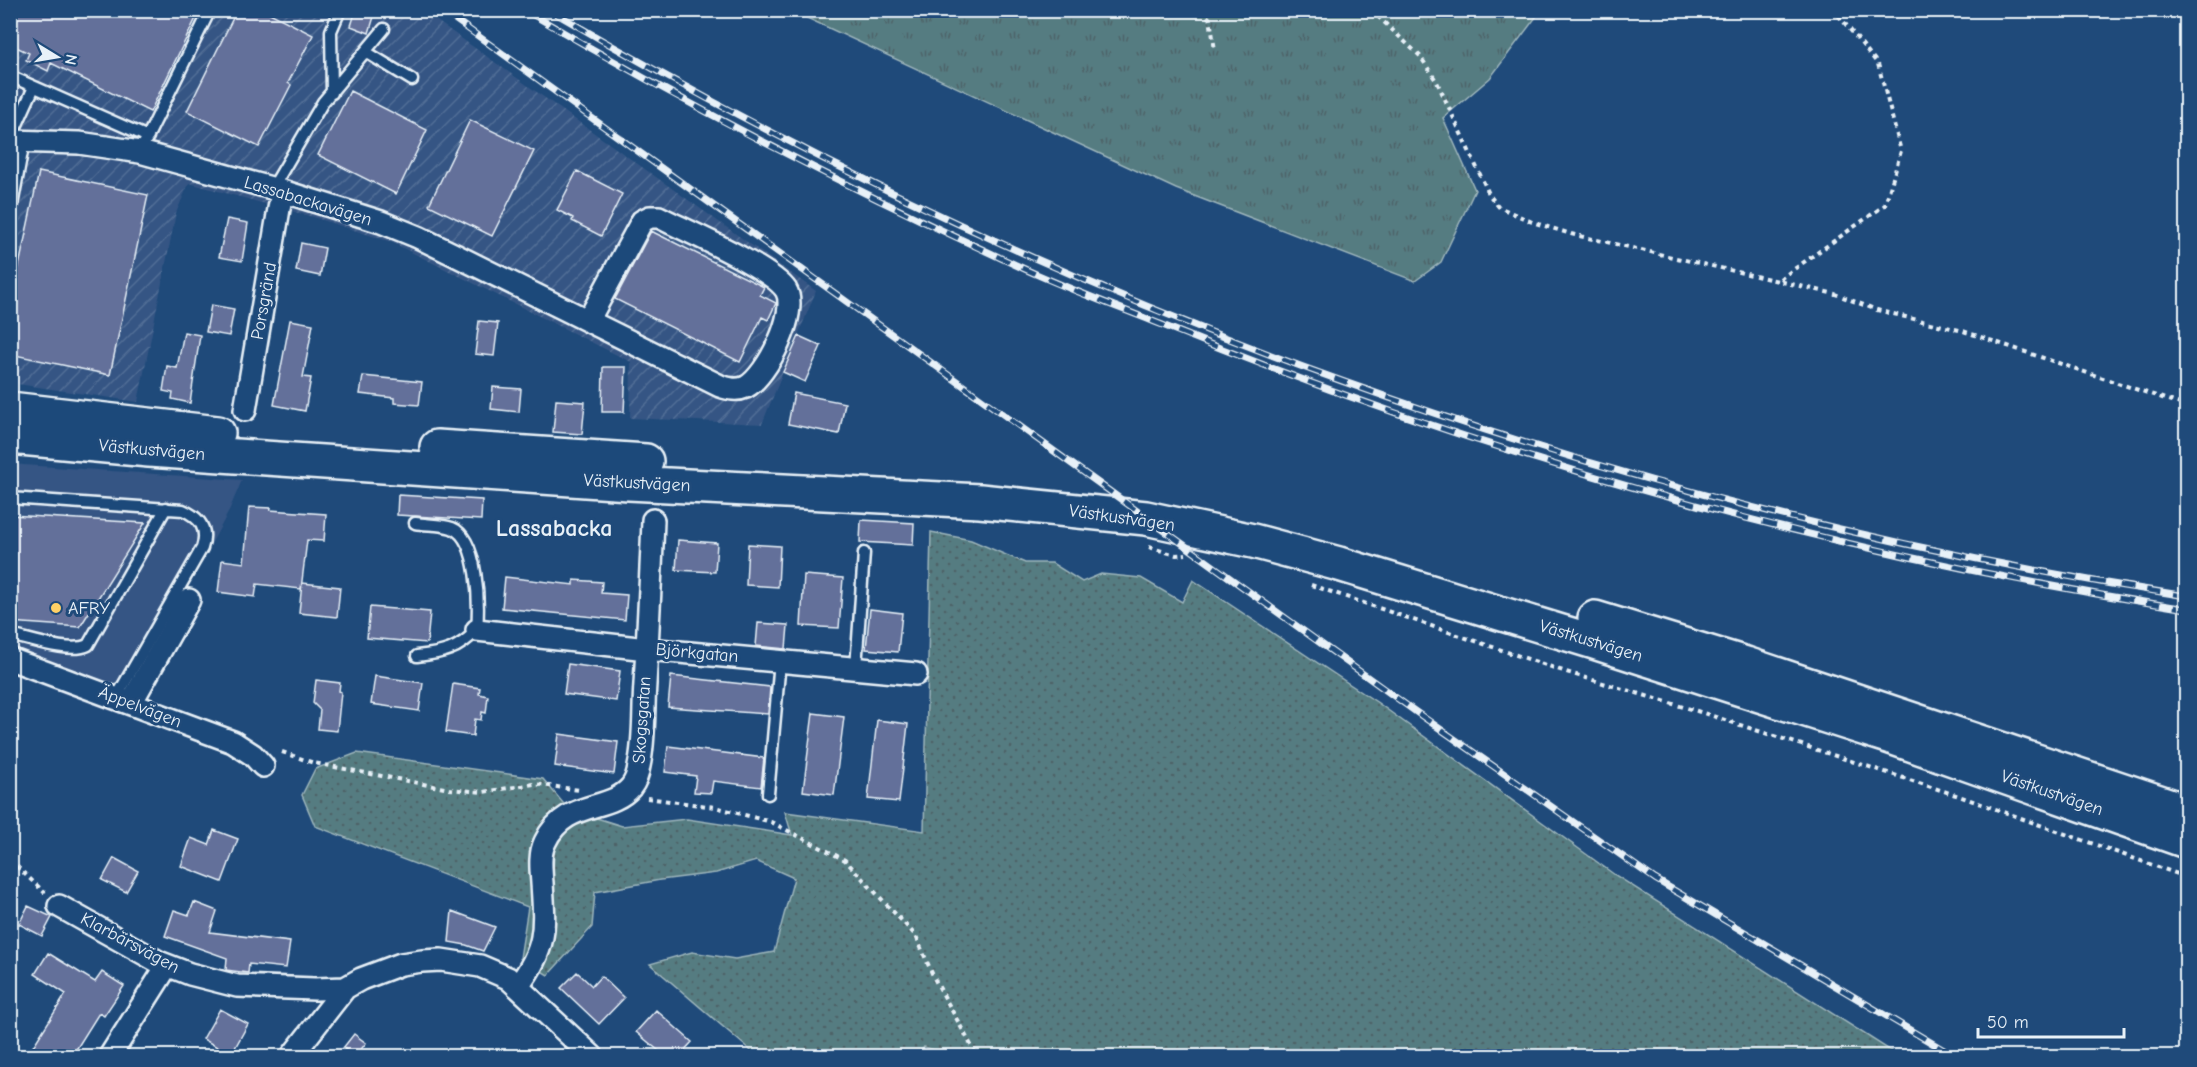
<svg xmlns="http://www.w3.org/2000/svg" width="2197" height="1067" font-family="'Comic Neue',sans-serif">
<defs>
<pattern id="industrial-furrows" width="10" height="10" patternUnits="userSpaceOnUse" patternTransform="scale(1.5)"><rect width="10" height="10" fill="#345584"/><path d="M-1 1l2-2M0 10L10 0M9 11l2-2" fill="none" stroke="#516e96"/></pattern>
<pattern id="grass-dots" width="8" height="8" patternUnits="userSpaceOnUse" patternTransform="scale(1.5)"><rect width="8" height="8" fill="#557b81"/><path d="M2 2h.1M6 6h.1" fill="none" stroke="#4e6468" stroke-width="1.8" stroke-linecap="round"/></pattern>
<pattern id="park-tufts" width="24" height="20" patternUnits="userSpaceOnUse" patternTransform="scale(1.5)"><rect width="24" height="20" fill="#557b81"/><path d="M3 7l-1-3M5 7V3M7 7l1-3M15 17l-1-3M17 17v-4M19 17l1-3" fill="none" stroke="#4e6468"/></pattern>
</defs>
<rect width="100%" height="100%" fill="#1f4a7a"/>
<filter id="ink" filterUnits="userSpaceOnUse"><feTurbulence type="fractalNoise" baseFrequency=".0167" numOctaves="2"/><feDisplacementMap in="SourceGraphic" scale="12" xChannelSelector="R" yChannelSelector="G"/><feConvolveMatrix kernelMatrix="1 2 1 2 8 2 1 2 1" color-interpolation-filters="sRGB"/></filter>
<g filter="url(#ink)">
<path fill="#345584" d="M10,464L242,480L228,513L119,714L11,674Z"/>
<path fill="url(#industrial-furrows)" d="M10,11H423L816,291L762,424L630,418L631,362L391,242L313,217L189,183L176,213L138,402L11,383Z"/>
<path fill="url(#grass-dots)" stroke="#9eb6bc" stroke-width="1.5" d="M931,532L971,540L1025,563H1052L1082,582L1101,574L1141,578L1182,602L1193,580L1378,703L1615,875L1899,1056H948L944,1053L924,1047L918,1056H757L650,964L692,952L735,959L774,952L794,878L756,861L716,873L660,880L595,892L592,927L548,975L520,958L528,907L315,826L302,795L315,769L357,753L543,779L568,809L622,826L687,819L792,835L785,812L924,831Z"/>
<path fill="url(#park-tufts)" stroke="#9eb6bc" stroke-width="1.5" d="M1539,11V13L1490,78L1443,118L1475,190L1441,262L1415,281L1176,189L792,11Z"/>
<path fill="#646f9a" stroke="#e8f1f8" stroke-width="1.5" d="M10,10H200L150,112L51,63L48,71L26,60L29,53L10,44Z
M237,10H264L313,35L288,83L291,85L259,147L187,111Z
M356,10H376L369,33L351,26Z
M350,91L427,130L396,194L318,155Z
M470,120L534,151L492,236L429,205Z
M577,171L622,194L601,236L572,221L573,218L557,210Z
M39,172L148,195L110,375L10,354V308Z
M227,219L248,223L242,261L219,257Z
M651,231L764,287L760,295L776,303L768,320L762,317L740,362L615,299Z
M301,243L325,248L320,276L296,271Z
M211,305L234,309L229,336L206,332Z
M290,320L313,324L303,377L311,378L305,411L274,405Z
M479,321L498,323L494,356L475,354Z
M184,332L200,335L190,403L172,399L173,393L163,391L167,366L177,368Z
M799,336L821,346L805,382L783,372Z
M603,367H626L624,412H602Z
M363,376L422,382L419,405L394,403V398L360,394Z
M493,387L521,389L519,412L491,409Z
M794,393L845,403L839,434L788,424Z
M556,400L585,402L582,434L553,432Z
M398,495L482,500L481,520L397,515Z
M249,507L271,508L270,510L326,514L324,541L307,540L301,589L257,584L255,597L218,592L222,560L244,563Z
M10,515L145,523L80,627L10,622Z
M861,520L914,523L913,545L860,542Z
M678,540L717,543L715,572L676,570Z
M748,544L780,546L778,587L746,585Z
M804,575L843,578L839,628L801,626Z
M505,577L574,585V580L602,582L601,593L627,595L625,620L502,608Z
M302,583L340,587L337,617L299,613Z
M370,607L430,612L427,643L367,638Z
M870,609L902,613L898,652L866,649Z
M758,623L788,625L786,649L756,646Z
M568,664L620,671L616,701L564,694Z
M375,676L423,683L419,711L371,704Z
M671,676L770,687L768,714L668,707Z
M316,680L340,683L339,691L341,692L337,731L318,729L320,710L313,703Z
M453,684L480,688L479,694L488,696L486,713L482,712L481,720L475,719L473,736L446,732Z
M813,713L844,717L834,795L803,791Z
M877,720L908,724L899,802L868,799Z
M559,734L618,742L614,774L555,766Z
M668,746L764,758L761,787L713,781L711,793L694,792L696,776L665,772Z
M214,830L238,839L222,882L181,866L191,838L209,845Z
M114,858L138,871L126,892L102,880Z
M194,902L217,911L210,932L290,942L286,968L249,964L248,973L226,970L227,958L165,936L174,910L189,915Z
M28,906L52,917L42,936L19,924Z
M452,911L495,927L483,951L466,945L449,942Z
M48,953L95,982L102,972L124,986L104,1016L99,1013L72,1056H27L66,994L35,974Z
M577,972L592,986L601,976L624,998L599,1024L561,988Z
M220,1009L248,1024L231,1055L203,1039Z
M656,1010L692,1042L679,1056H665L636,1032Z
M354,1034L366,1043L356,1056L343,1048Z"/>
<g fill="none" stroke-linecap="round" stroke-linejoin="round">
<defs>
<path id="service" d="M366,52L412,80
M10,76L148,137
M332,93L331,31L340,10
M10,140L34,87
M140,152L210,10
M272,189L323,102L384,29
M10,216L24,141
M10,498L183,510C201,518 208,530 202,548L116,698
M415,523C426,525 441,524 452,528C479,539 479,606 477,630C458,650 443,653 417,656
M10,635C29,639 71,654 88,645L166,508
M856,668L864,553
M768,794L780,661"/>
<path id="minor" d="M10,141L79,143L140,152L282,191L381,222L418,237L457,256L720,386C729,389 737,391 746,387C767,376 799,312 786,290C772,268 686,231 659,217H650L642,221L588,321
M245,410L282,191
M477,630L647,649L916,674
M10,659L233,742L253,755L263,766
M131,703L189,600
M59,906L159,962L190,974L237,986L315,989L345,988
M518,986C547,948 545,928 542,883C541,870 539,854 545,842C565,799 609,813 631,787C635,782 638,773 639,766C645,740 643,711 645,684C648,630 651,575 653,520
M110,1056L167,966
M292,1056L345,988L361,979L401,964L422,961L441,960L480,966L508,978L592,1056"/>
<path id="primary" d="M10,409L218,433
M10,437L149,450L629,483L980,501L1146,518L1253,541L1339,564L1591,641L1888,736L2186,841
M437,447L646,461
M1595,618L1746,664L2186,811"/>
</defs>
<use href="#service" stroke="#e8f1f8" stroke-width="15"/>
<use href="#minor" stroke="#e8f1f8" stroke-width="26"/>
<use href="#primary" stroke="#e8f1f8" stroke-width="38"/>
<path stroke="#e8f1f8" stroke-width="4" stroke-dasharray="4.5 4.5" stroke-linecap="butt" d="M1201,10L1210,19L1215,50
M1371,10L1420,56L1437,82L1490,196L1499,207L1532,222L1571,234L1835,294L1877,310L1963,331L2186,406
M1780,279L1885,205L1901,151L1878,64L1834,10
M1149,547L1176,555L1186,554
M1311,585L1566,672L1697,711L1959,796L2186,877
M282,752L314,763L449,789L483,792L534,784L580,790
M647,798L715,807L771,822L845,860L916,936L934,978L977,1056
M10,860L45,893"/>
<use href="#service" stroke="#1f4a7a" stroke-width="10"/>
<use href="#minor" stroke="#1f4a7a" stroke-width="21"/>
<use href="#primary" stroke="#1f4a7a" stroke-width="33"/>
<defs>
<path id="rail" d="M442,10L1416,712L1655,879L1954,1056
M525,10C684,104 848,188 1016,265C1065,288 1115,306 1165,326C1493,460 1837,554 2186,609
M550,10C1052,305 1611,508 2186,596"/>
</defs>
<use href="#rail" stroke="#e8f1f8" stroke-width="7"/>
<use href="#rail" stroke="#1f4a7a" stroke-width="4.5" stroke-dasharray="14" stroke-linecap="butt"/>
</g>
</g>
<circle fill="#ffd166" stroke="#1f4a7a" stroke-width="2" cx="56" cy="608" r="6"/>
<g text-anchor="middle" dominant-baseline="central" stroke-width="6" stroke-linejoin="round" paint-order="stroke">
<g font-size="18" fill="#e8f1f8" stroke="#1f4a7a">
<text transform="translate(308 201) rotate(17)">Lassabackavägen</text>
<text transform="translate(264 301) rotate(-80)">Porsgränd</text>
<text transform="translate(152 450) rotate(5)">Västkustvägen</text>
<text transform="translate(637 483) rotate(3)">Västkustvägen</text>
<text transform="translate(1122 518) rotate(8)">Västkustvägen</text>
<text transform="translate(1591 641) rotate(17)">Västkustvägen</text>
<text transform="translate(697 653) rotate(5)">Björkgatan</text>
<text transform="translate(140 707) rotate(21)">Äppelvägen</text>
<text transform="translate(642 720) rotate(-86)">Skogsgatan</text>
<text transform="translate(2052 793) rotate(19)">Västkustvägen</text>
<text transform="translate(130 943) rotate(28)">Klarbärsvägen</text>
</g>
<g font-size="18" fill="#e8f1f8" stroke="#1f4a7a" text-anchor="start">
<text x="68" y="608">AFRY</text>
</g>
<g font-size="24" font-weight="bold" fill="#e8f1f8" stroke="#1f4a7a">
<text x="554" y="528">Lassabacka</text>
</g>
</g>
<rect width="2197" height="1067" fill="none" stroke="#1f4a7a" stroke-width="36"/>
<rect x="18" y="18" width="2161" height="1031" fill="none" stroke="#e8f1f8" stroke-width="2" filter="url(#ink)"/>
<g transform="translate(57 57) rotate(101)" stroke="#1f4a7a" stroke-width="4.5" paint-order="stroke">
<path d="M0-4.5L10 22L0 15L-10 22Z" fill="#e8f1f8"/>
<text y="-9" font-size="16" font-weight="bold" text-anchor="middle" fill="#e8f1f8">N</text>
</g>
<path d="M1978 1028v9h146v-9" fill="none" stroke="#e8f1f8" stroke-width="3"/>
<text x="1987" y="1028" font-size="18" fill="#e8f1f8" stroke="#1f4a7a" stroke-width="4.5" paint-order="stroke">50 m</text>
</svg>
